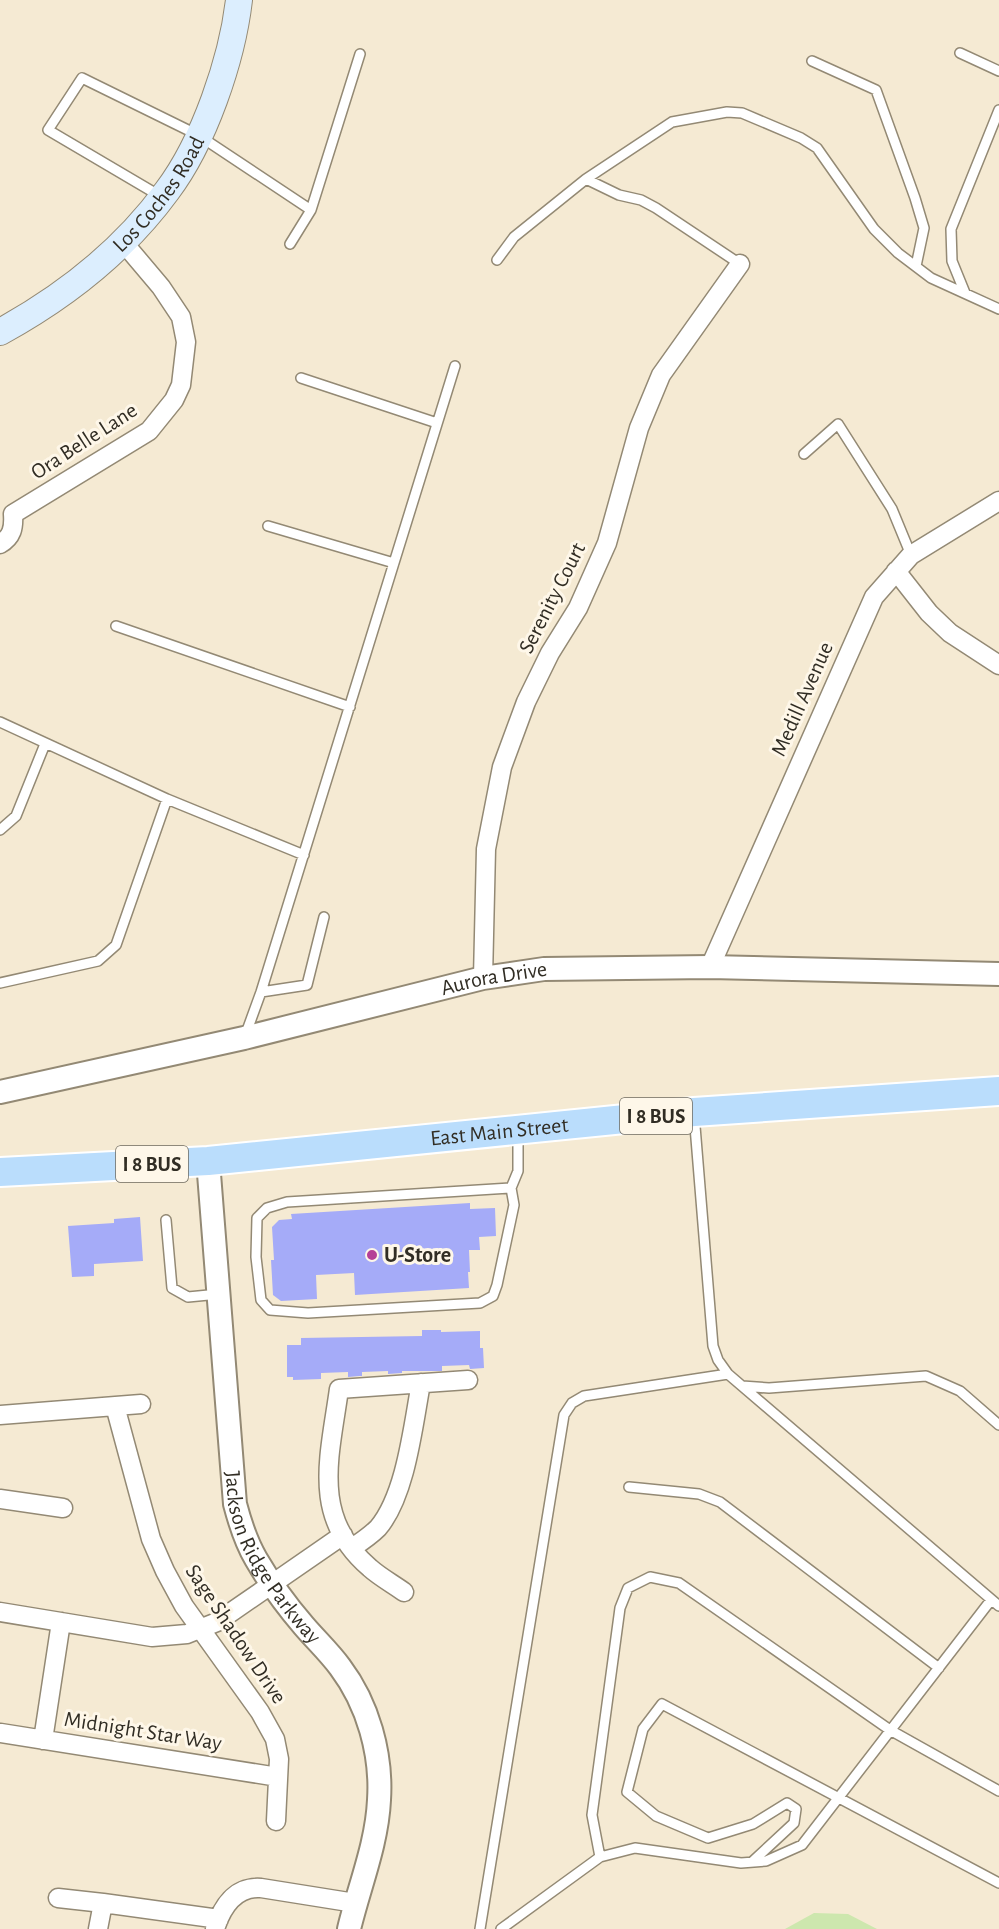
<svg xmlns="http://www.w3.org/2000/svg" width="999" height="1929" font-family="'Alegreya Sans',sans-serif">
<rect width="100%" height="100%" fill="#f5ead3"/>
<path fill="#cde7ae" d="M814,1913L848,1914L877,1929H785Z"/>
<path fill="#a5abf8" d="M470,1203V1209L495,1208L496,1236L479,1237L480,1250H469L470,1272H468L469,1288L355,1295L354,1273L316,1275L317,1299L281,1301L273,1295L271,1260H274L272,1227L279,1220L292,1219L291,1214Z
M140,1217L143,1261L94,1264V1276L72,1277L68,1226L114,1223V1219Z
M422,1330H441V1332L480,1331V1348H483L484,1368L470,1369L469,1365L442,1366V1371H402V1373L388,1374V1371L362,1372V1376H360L348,1377V1372L321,1373V1379L293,1380V1377H287V1345H301V1338L422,1336Z"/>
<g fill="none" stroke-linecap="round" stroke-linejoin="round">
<defs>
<path id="service" d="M960,53L999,71
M812,61L876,90L915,198L924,228L916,266
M586,179L619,195L641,200L656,208L740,264
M160,196L48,130L82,78L198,135L311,210L290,244
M311,210L360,54
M497,260L514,237L586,179L672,122L727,112L742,113L801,138L817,148L874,229L898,253L931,278L999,309
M965,293L952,261L951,229L999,110
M301,378L437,423
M804,454L838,424L892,509L911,555
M268,526L394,563
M116,626L350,707
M0,722L167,799L304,855
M0,830L16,816L45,744
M0,983L98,961L116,945L167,799
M261,992L307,985L324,917
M245,1036L261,992L455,366
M694,1114L713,1346L718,1360L728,1374
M511,1188L287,1202L267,1208L257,1218L256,1257L261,1300L270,1310L308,1313L480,1303L493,1296L497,1285L514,1205L511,1188L518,1171V1132
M166,1220L172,1288L188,1297L219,1294
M742,1386L769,1388L926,1376L960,1391L999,1425
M629,1487L699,1494L720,1502L939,1668
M600,1857L592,1815L620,1608L628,1588L650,1577L679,1583L890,1730L999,1791
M752,1862L794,1823L796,1809L787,1803L753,1824L708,1838L656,1816L627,1792L643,1729L662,1704L999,1883
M480,1929L564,1415L572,1403L584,1396L728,1374L999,1606
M501,1929L600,1857L635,1848L741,1863L766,1861L802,1845L991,1600"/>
<path id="minor" d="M13,514L149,431L174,400L181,385L186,342L181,317L161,287L123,242
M0,544C12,537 14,528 13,514
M896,571L929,613L950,633L999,665
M710,967L874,597L911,555L999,501
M483,978L486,849L502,767L526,702L550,653L578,608L607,543L639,428L661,375L740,264
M115,1406L151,1539L165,1571L184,1606L260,1712L275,1739L279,1759L276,1821
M0,1415L141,1404
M0,1499L63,1508
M352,1548C361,1542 370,1536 378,1528C406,1495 413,1426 421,1383
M404,1592C393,1584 380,1577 370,1568C310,1517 330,1456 339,1389L468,1380
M0,1612L152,1637L187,1634L217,1622L343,1535
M1,1733L278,1777
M43,1740L61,1622
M58,1898L103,1903L98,1929
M103,1903L219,1919
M215,1929C222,1907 235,1886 261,1888L355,1903"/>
<g id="tertiary">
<path id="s1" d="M0,1092L244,1038L483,978L544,969L710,967L999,974"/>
<path id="s2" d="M208,1161L235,1504C240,1523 246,1542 256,1559C270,1583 286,1605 304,1626C316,1640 329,1652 340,1667C368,1704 382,1754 379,1800C377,1844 359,1887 349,1929"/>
</g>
<g id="secondary">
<path id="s3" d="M0,332C64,297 123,251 167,191C204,142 232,60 239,0"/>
</g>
<g id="primary">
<path id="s4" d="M0,1172L208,1161L694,1112L999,1091"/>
</g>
</defs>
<use href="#service" stroke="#938974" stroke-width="12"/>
<use href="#minor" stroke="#938974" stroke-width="21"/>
<use href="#tertiary" stroke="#938974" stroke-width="26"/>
<use href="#secondary" stroke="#938974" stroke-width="28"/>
<use href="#primary" stroke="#fff" stroke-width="32"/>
<use href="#service" stroke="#fff" stroke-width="9"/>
<use href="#minor" stroke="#fff" stroke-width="18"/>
<use href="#tertiary" stroke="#fff" stroke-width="22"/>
<use href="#secondary" stroke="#dceefe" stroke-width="26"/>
<use href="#primary" stroke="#baddfc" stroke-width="28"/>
</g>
<circle fill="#b53f97" stroke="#fef7e9" stroke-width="2" cx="372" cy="1255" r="6"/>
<g text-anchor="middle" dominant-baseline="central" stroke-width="6" stroke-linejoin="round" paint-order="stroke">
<g fill="#fef7e9" stroke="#6e6a5f" stroke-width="1.5">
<rect x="620" y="1098" width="72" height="36" rx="4.5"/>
<rect x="116" y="1146" width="72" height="36" rx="4.5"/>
</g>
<g font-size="21" font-weight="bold" fill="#312d24">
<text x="656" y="1116">I 8 BUS</text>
<text x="152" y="1164">I 8 BUS</text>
</g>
<g font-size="22" fill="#312d24" stroke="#fef7e9">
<text stroke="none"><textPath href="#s3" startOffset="213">Los Coches Road</textPath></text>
<text transform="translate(84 441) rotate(-33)">Ora Belle Lane</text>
<text transform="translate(552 598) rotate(-63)">Serenity Court</text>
<text transform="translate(802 699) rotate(-66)">Medill Avenue</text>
<text stroke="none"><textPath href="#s1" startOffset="507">Aurora Drive</textPath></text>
<text stroke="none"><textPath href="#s4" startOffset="501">East Main Street</textPath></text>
<text stroke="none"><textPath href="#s2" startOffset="408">Jackson Ridge Parkway</textPath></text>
<text transform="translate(236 1634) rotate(56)">Sage Shadow Drive</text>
<text transform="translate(143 1731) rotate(9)">Midnight Star Way</text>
</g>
<g font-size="22" font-weight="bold" fill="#312d24" stroke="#fef7e9" text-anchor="start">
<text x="384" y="1255">U-Store</text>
</g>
</g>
</svg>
